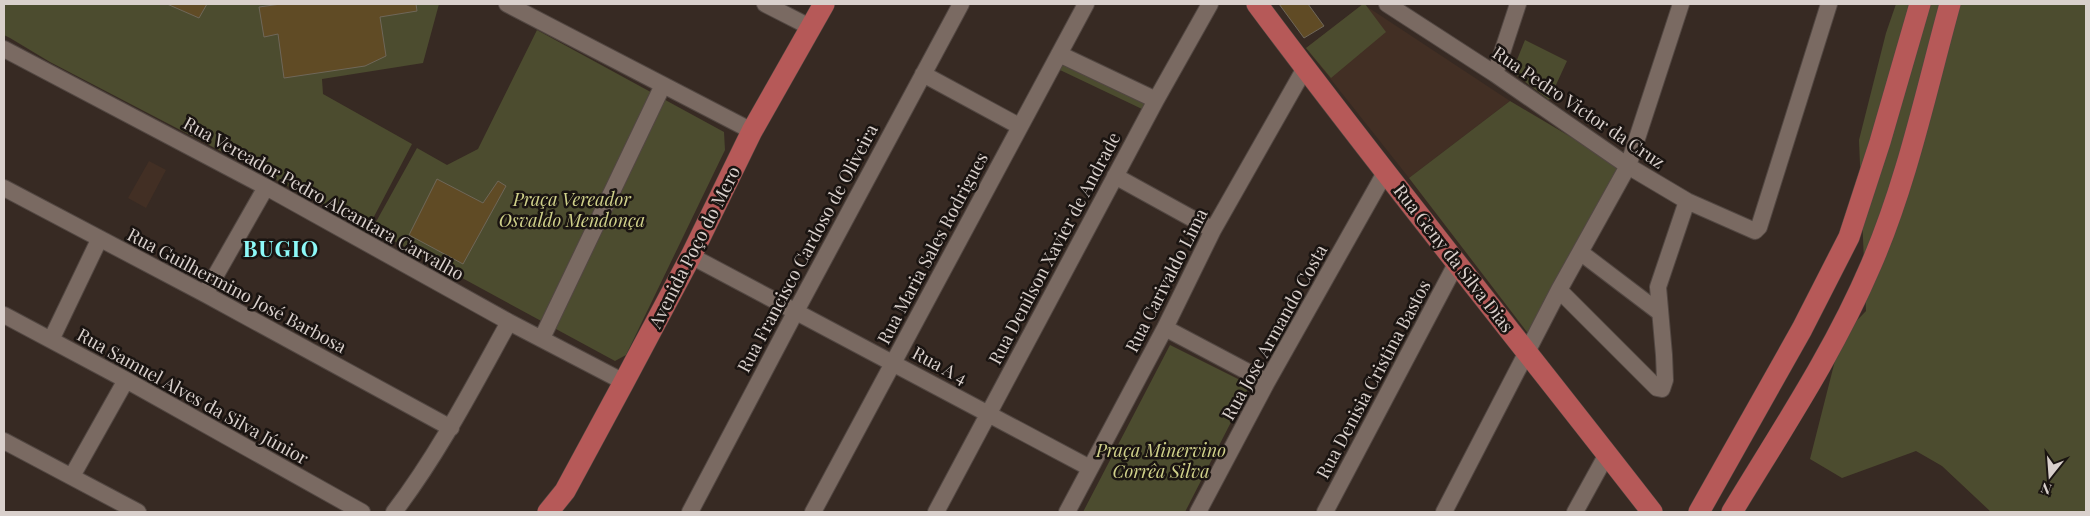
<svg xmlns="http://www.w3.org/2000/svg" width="2090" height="516" font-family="'Playfair Display',serif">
<rect width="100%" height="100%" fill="#372a23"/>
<path fill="#422f24" d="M1363,4L1510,101L1409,178L1306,48Z
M149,161L166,170L146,208L128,198Z"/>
<path fill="#4c4c2f" d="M4,4H439L423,63L322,79L323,94L412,144L368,228L50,62L10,38L4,35Z
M1363,4H1365L1386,32L1331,78L1306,48Z
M1896,4H2086V512H1991L1942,466L1916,451L1842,478L1810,459L1841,337L1866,311L1859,140L1886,33Z
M537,30L724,132L725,150L626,355L615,361L372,229L417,148L447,165L478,149Z
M1525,40L1567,61L1549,100L1512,72Z
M1063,63L1149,103L1142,109L1060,70Z
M1510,101L1630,172L1530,336L1409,178Z
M1170,345L1250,385L1185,512H1083Z"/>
<path fill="#604b25" stroke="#6f6759" d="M167,4H207L199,18Z
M281,4H416L417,11L380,17L386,56L365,66L284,78L278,34L264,37L259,7Z
M1279,4H1308L1324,26L1304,38Z
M437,179L483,203L498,181L506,186L463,264L409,235Z"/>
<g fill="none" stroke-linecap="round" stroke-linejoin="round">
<defs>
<path id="minor" d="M507,4L752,131
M765,4L810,27
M1387,4L1495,74L1628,166L1687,201L1755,231L1759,227L1829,4
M4,49L266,187L509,322L624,382
M1059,54L1156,100
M923,74L1019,126
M1495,74L1518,4
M1115,176L1213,230
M4,188L205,294L451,428
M1580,252L1659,312
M691,256L1090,468
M1559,290L1657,388L1662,389L1665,380L1664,355L1658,287L1687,201
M205,294L266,187
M4,315L126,380L362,512
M1165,328L1267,382
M542,338L663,85
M51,340L99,240
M4,441L138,512
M72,476L126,380
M394,512C439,453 473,387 509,322
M690,512L796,311L961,4
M813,512L1086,4
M936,512L1156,100L1210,4
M1067,512L1165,328L1213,230L1305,68
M1198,512L1267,382L1386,171
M1325,512L1456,264
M1444,512L1559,290L1628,166L1681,4
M1575,512L1607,454"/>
<path id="major" d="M1257,4C1385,176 1521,343 1652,512
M548,512L565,491L624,382L691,256L752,131L824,4
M1699,512L1802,329L1849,237L1880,142L1920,4
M1732,512C1781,431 1834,352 1871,265C1907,182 1926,91 1950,4"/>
</defs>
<use href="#minor" stroke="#524742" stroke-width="18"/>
<use href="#major" stroke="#524742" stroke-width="22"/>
<use href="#minor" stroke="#7a6a62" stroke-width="16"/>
<use href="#major" stroke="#b65958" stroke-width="21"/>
</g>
<g text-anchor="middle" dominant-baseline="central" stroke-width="5" stroke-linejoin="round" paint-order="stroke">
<g font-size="18" fill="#d9d0cc" stroke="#1a1411">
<text transform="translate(1579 107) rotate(34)">Rua Pedro Victor da Cruz</text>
<text transform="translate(324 198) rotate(29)">Rua Vereador Pedro Alcantara Carvalho</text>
<text transform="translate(694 247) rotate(-63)">Avenida Poço do Mero</text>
<text transform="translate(807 248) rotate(-62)">Rua Francisco Cardoso de Oliveira</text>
<text transform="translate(932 248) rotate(-62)">Rua Maria Sales Rodrigues</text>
<text transform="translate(1054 248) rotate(-62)">Rua Denilson Xavier de Andrade</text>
<text transform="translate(1454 258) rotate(52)">Rua Geny da Silva Dias</text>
<text transform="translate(1166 280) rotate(-63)">Rua Carivaldo Lima</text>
<text transform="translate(237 290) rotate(28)">Rua Guilhermino José Barbosa</text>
<text transform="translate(1274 332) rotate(-61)">Rua Jose Armando Costa</text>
<text transform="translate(940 365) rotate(28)">Rua A 4</text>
<text transform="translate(1373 379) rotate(-62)">Rua Denisia Cristina Bastos</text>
<text transform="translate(193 396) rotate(29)">Rua Samuel Alves da Silva Júnior</text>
</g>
<g font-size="18" font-style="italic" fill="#d0d18a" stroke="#1a1411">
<text x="572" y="199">Praça Vereador<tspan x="572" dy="21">Osvaldo Mendonça</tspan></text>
<text x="1161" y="450">Praça Minervino<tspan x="1161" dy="21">Corrêa Silva</tspan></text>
</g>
<g font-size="22" font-weight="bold" letter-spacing="1" fill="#8df9f8" stroke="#1a1411">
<text x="281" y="248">BUGIO</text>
</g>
</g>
<rect width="2090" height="516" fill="none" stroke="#d9d0cc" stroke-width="10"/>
<g transform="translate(2050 476) rotate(197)" stroke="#1a1411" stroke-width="4" paint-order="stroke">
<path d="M0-4L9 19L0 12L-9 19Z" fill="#d9d0cc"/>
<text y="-8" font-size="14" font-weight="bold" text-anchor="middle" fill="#d9d0cc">N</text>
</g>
</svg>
